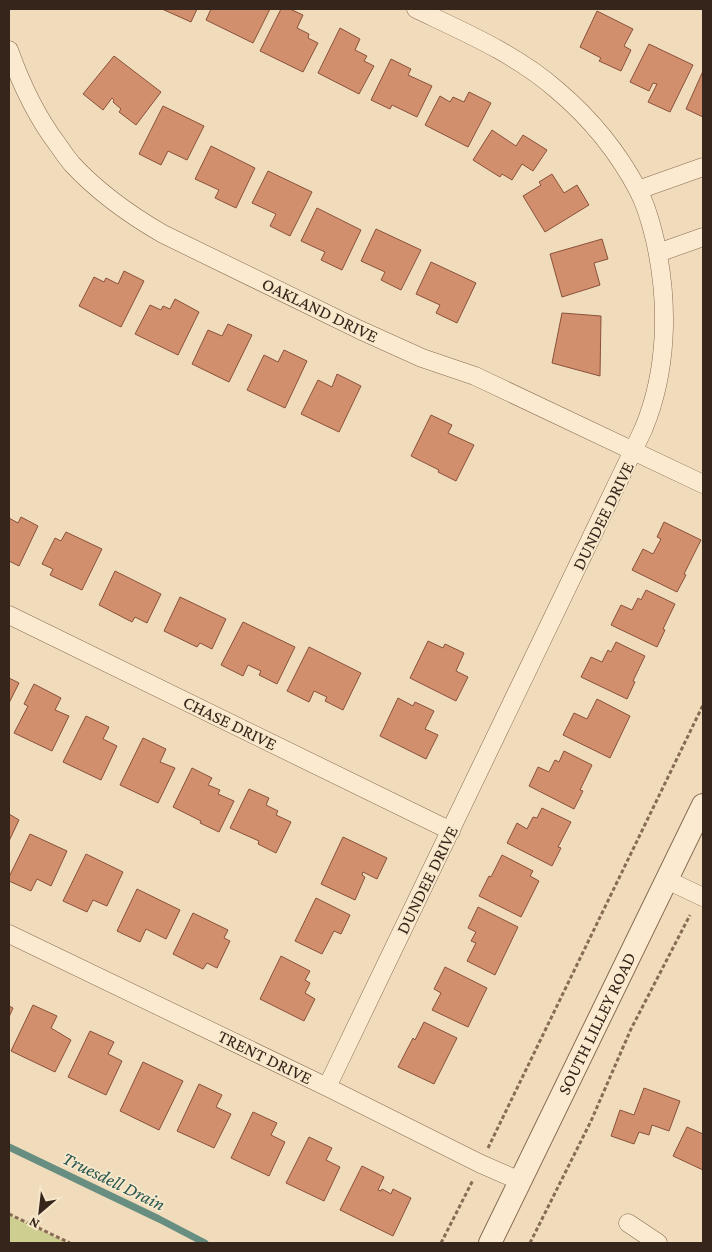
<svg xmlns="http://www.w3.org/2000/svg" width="712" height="1252" font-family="'Crimson Pro',serif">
<rect width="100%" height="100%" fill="#f0dcbb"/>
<path fill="#cdce8f" d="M9,1215L68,1243H9Z"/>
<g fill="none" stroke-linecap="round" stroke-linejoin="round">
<path stroke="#678e81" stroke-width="7" d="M9,1147L159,1219L205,1243"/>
</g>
<path fill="#d18f6e" stroke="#895139" d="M162,9H197L191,22Z
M211,9H270L253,43L206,20Z
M281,9H290L303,15L297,28L309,34L308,38L318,43L303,72L260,51Z
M597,11L633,29L624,46L631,50L621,71L599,61L601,58L580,47Z
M340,28L360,39L355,50L367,56L364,61L374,66L359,94L318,73Z
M649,44L693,65L670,112L648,102L657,84L653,83L649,91L630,82Z
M114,56L161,92L136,125L119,112L121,109L113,102L114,100L112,98L103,110L83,94Z
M391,59L411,69L408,75L432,86L417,117L392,105L390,109L371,100Z
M703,71V117L686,109Z
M469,92L491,103L468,147L425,125L440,96L450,102L453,97L464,102Z
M163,106L204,126L187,160L168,151L161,165L139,154Z
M492,130L516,146L523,135L547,150L533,171L522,164L512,180L502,174L500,177L473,160Z
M211,146L255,168L236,208L215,198L219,190L195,179Z
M268,171L312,192L290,236L270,226L276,214L252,203Z
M552,174L564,193L577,185L589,205L545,232L523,196L541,185L539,182Z
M317,208L361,230L342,270L321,260L325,252L301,241Z
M376,229L421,250L401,290L381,280L385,272L361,261Z
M602,239L608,259L594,263L600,285L562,297L550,254Z
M431,262L476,283L457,323L436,313L440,305L416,294Z
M124,271L144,281L121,327L79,306L94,277L104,282L106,278L118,284Z
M175,299L199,312L178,355L135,334L150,305L161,310L163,306L170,309Z
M562,313L601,316L600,376L552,363Z
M228,324L252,335L229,382L192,364L208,330L222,336Z
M284,350L307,361L285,408L247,390L264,355L278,362Z
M337,374L361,386L339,432L301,414L318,380L332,387Z
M431,415L452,425L448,433L474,445L456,481L438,472L439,470L411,456Z
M21,517L38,526L19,566L9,561V518L18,523Z
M664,522L701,540L684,574L686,575L677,592L632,570L643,549L653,554L661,539L657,537Z
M66,532L102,549L82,590L50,575L53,569L42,564L55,538L61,541Z
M115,571L161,594L147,623L135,617L132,622L99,605Z
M646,590L675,604L663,629L665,630L657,647L611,625L621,605L632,610L638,598L641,600Z
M180,597L226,619L212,649L200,643L197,647L164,631Z
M243,622L295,647L277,684L259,675L261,671L248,665L243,676L221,665Z
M428,641L443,648L445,644L464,653L456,671L468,677L456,701L410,678Z
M616,642L645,656L633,681L635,682L627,699L581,677L591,657L602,662L608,650L611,652Z
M309,647L361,673L343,710L325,701L327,697L314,691L309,702L287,691Z
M9,678L19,683L9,703Z
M34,684L61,698L55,710L69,716L52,751L14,733L28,706L24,704Z
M398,698L413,706L415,702L434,711L425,729L438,735L426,759L380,736Z
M597,699L630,716L610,758L563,735L574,713L587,719Z
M86,716L109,727L103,739L117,746L101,780L63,762Z
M143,738L166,749L160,762L175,768L158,803L120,785Z
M564,751L592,765L580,790L583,791L574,809L529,786L538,767L549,772L555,760L559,762Z
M192,768L212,778L208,785L220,790L218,794L234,801L219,832L200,823L201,821L173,807Z
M249,789L269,798L266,805L278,811L276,815L291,822L276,853L258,844L259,841L230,828Z
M542,808L571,822L558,847L561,848L552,866L507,843L517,823L527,829L533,817L537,818Z
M9,814L19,820L9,841Z
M30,834L67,851L51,886L37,879L31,891L9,881V877Z
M343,837L387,858L377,879L363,872L362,875L365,877L355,900L321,884Z
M86,854L123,872L107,906L93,900L87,912L63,901Z
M502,855L533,871L530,876L539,881L521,917L479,896L489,876L491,877Z
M137,889L180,910L166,939L146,929L140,942L117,931Z
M316,898L350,915L341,934L334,931L322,954L295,941Z
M478,907L518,927L495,975L467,961L476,943L471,941L476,932L468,928Z
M193,913L228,930L224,938L230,941L217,968L207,963L203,969L173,954Z
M281,956L310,971L305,980L310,983L305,993L315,999L304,1021L260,999Z
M445,967L487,988L468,1027L432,1010L441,993L434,989Z
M33,1005L57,1016L51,1028L71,1040L55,1072L11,1051Z
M9,1006L13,1008L9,1017Z
M424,1022L457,1038L434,1084L398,1067L413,1038L415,1040Z
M90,1031L114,1042L108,1054L122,1061L106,1095L68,1077Z
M143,1062L183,1081L159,1130L120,1111Z
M199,1084L222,1095L216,1107L231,1114L214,1148L177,1131Z
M644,1088L680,1101L669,1131L652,1125L649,1135L639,1132L634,1144L611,1136L620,1110L634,1115Z
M253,1112L277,1123L271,1135L285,1142L269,1176L231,1158Z
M687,1127L703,1134V1170L673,1156Z
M309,1137L332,1148L326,1160L340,1167L324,1201L286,1183Z
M362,1166L384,1177L378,1190L381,1191L382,1189L391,1194L393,1189L411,1198L393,1236L340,1210Z"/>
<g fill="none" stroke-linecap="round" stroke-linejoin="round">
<defs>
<path id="minor" d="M9,50C21,84 36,116 58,145C62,151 67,158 72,164C98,192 130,215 163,234L360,330L422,358L475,376L703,484
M638,190L703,167
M658,253L703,237
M9,615L451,831
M667,880L703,897
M9,934L327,1087L481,1164L520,1181
M327,1087L643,430C668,371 669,302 655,240C651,223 646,205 638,190C618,152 590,118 557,90C516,54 464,32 416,9
M628,1223L658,1243"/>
<g id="tertiary">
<path id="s1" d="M490,1243L703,805"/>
</g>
</defs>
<use href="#minor" stroke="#886b54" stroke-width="19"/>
<use href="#tertiary" stroke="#886b54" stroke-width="24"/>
<path stroke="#886b54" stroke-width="3" stroke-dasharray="4 2.5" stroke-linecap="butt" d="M488,1148L703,705
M9,1214L70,1243
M441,1243L473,1180
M530,1243L591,1121L631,1029L690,915"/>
<use href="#minor" stroke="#fbeacf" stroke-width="18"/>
<use href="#tertiary" stroke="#fbeacf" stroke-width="22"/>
</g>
<g text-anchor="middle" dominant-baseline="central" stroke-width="4" stroke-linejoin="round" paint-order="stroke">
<g font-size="18" fill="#36251a" stroke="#f7e7cb">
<text transform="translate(320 310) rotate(26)">OAKLAND DRIVE</text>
<text transform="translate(603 516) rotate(-64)">DUNDEE DRIVE</text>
<text transform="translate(230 723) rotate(26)">CHASE DRIVE</text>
<text transform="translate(427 880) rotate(-64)">DUNDEE DRIVE</text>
<text stroke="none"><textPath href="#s1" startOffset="244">SOUTH LILLEY ROAD</textPath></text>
<text transform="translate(265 1057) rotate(26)">TRENT DRIVE</text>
</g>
<g font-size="19" font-style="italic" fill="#285750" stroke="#f7e7cb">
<text transform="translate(114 1181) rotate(26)">Truesdell Drain</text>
</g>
</g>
<rect width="712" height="1252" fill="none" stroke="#36251a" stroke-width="20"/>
<g transform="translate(40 1212) rotate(208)" stroke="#f7e7cb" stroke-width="4" paint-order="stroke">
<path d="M0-4L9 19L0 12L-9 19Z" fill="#36251a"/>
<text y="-8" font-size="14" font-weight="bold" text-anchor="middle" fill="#36251a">N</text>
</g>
</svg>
